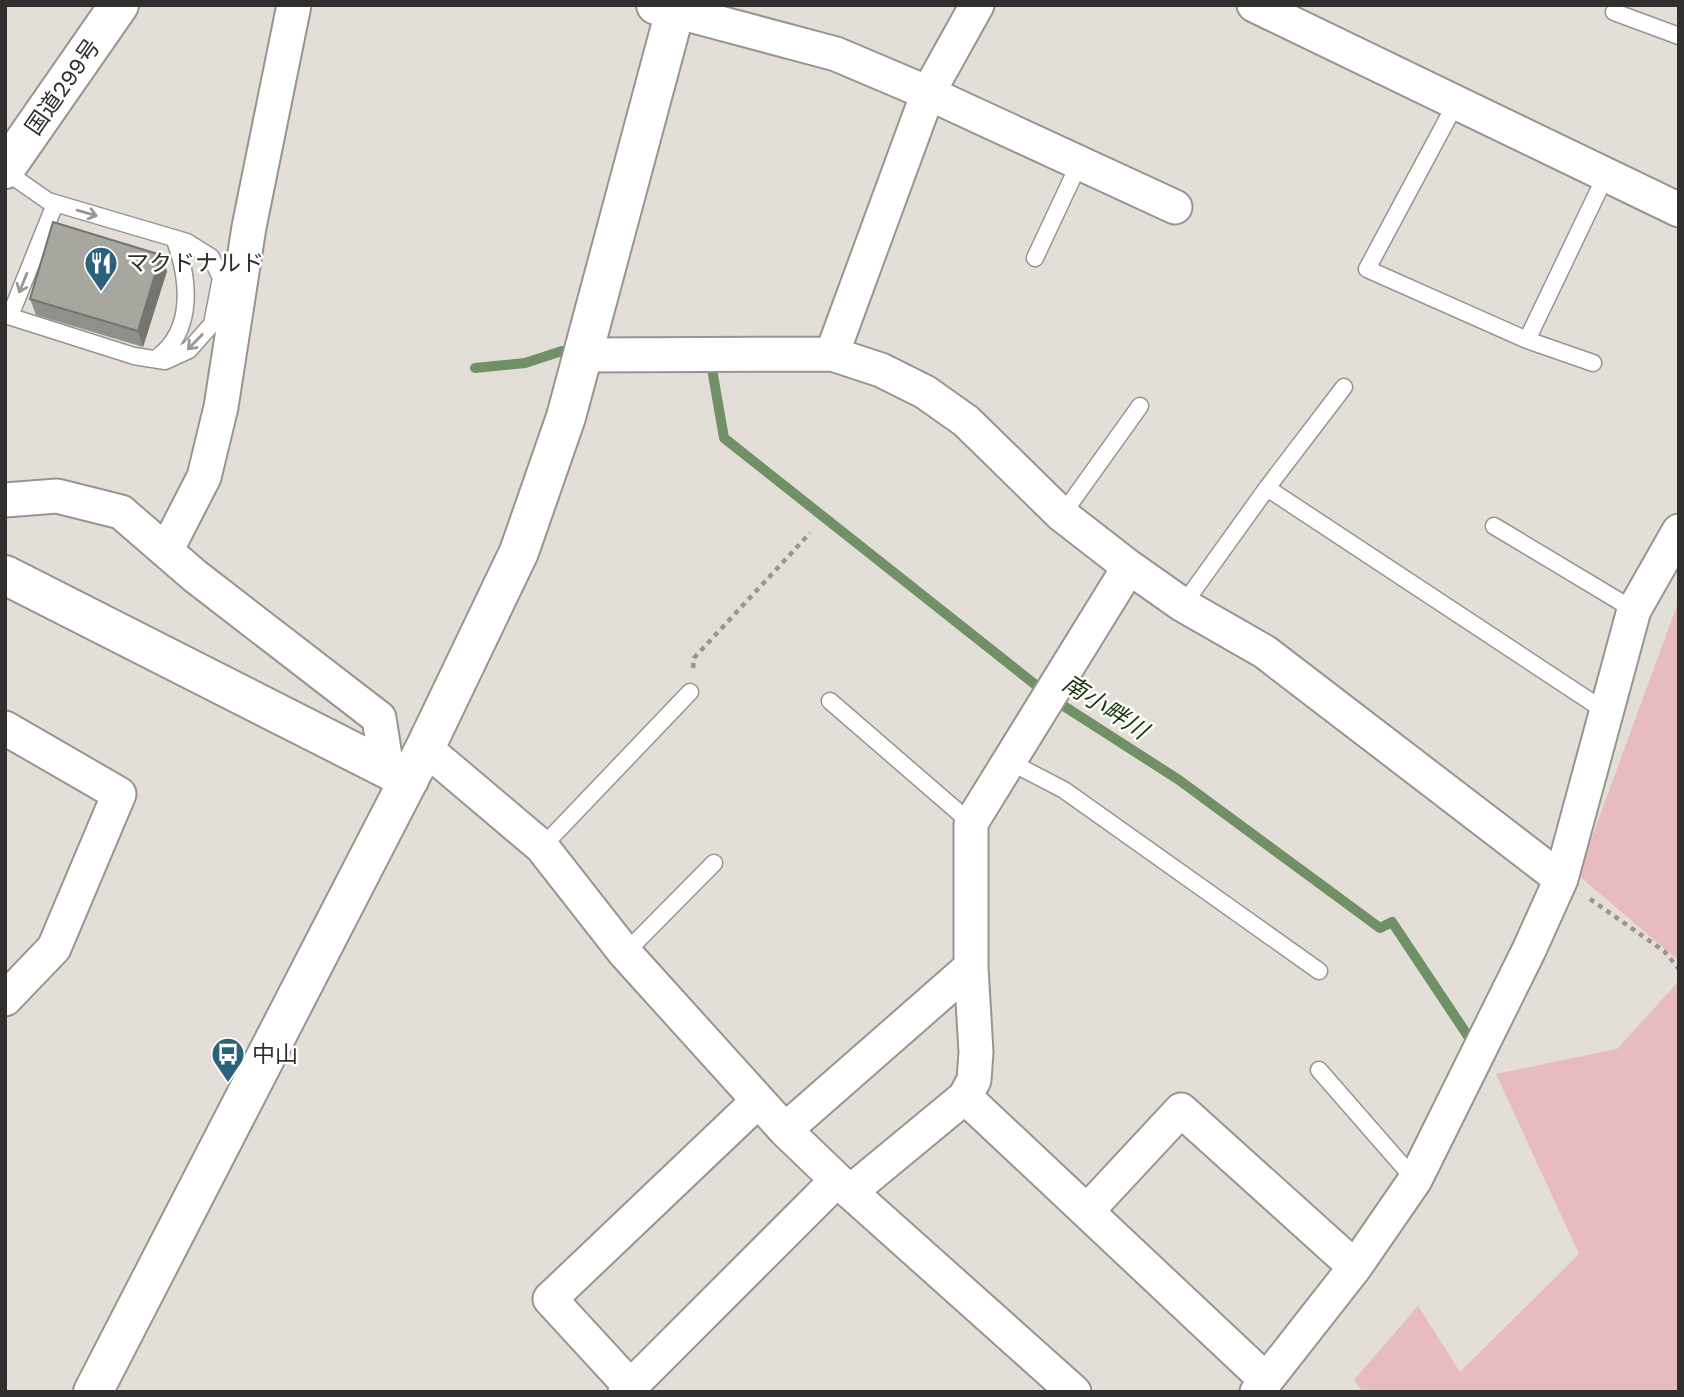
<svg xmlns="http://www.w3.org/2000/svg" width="1684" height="1397" font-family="'Work Sans','Noto Sans JP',sans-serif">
<rect width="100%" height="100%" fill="#e3ded8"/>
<path fill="#e7bbc0" d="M1679,600V961L1578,875Z
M1679,981V1392H1363L1354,1380L1418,1306L1460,1372L1579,1254L1496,1074L1617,1049Z"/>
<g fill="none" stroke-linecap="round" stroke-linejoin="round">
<path stroke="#729066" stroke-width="10" d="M475,368L525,363L562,351
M712,369L724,438L1056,701L1179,780L1380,928L1392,922L1474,1045"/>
<defs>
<path id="service" d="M1614,12L1679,36
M1456,103L1367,269L1527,340L1593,363
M5,171L48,201L187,242L211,257L221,278L212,324L189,350L165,361L134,356L5,315
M1035,258L1079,164
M10,316L55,204
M1527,340L1606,175
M158,357C195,329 189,277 174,238
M1267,488L1344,387
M1062,515L1140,406
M1494,526L1634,610
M1183,605L1267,488L1608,713
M830,701L971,823
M1010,762L1064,790L1319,971
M542,847L690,692
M625,953L714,863
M1319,1070L1415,1180"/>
<path id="minor" d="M676,5L675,11L836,54L928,93L1175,207
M1254,5L1679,210
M832,354L928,93L977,5
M582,355L832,354L881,370L925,392L966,421L1062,515L1129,567L1183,605L1265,652L1561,879
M5,500L57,496L121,512L195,576L379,718L387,769
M167,549L204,477L221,407L249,227L294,5
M1129,567L971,823V967L976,1052L974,1080L965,1097L1266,1380
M5,728L119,794L54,948L5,999
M425,748L542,847L625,953L785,1130L837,1180L1074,1392
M785,1130L971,967
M850,1192L965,1097
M1087,1211L1181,1110L1355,1267
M630,1386L550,1299L757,1102
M625,1392L837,1180
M1257,1392L1355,1267L1415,1180L1529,950L1561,879L1634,610L1679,531"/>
<path id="tertiary" d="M5,575L409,780
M93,1392L425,748L519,552L566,417L675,11L656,5"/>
<path id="trunk" d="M5,169L119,5"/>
</defs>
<use href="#service" stroke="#98948e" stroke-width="19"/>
<use href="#minor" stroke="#98948e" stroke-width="37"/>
<use href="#tertiary" stroke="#98948e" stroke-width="42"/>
<use href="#trunk" stroke="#98948e" stroke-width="42"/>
<path stroke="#999591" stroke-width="4.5" stroke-dasharray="5 5" stroke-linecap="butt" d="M693,668L694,658L810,533
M1590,899L1664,951L1679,969"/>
<use href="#service" stroke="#fff" stroke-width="16"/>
<use href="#minor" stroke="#fff" stroke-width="33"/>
<use href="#tertiary" stroke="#fff" stroke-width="38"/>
<use href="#trunk" stroke="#fff" stroke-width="38"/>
</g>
<path fill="#90908a" d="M167,271L143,347L36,315L30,299Z"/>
<path fill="#757570" d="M161,255L167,271L143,347L138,331Z"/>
<path fill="#a7a7a0" stroke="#757570" stroke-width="2" d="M53,222L161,255L138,331L30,299Z"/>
<defs><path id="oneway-shaft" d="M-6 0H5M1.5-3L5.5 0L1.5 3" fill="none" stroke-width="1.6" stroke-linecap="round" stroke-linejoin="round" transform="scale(1.75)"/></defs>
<g stroke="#989796">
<use href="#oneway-shaft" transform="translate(87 213) rotate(16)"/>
<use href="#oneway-shaft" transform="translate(23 283) rotate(112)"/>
<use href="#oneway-shaft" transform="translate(195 342) rotate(134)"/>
</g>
<defs>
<symbol id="restaurant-pin" viewBox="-11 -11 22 30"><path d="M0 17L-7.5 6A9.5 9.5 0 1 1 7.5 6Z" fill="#2a617b" stroke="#fff"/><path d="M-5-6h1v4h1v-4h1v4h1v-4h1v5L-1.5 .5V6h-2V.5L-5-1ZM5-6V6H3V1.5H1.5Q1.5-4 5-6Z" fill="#fff"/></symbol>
<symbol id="bus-pin" viewBox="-11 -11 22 30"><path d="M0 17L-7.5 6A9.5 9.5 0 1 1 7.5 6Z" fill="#2a617b" stroke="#fff"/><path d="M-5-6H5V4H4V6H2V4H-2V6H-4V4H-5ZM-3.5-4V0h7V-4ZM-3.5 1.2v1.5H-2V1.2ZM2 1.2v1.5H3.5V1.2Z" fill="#fff"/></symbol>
</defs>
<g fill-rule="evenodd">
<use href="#restaurant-pin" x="82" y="244" width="38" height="52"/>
<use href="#bus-pin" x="209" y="1035" width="38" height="52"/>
</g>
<g text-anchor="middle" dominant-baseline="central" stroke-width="5" stroke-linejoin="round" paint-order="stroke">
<g font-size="23" fill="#312f2d" stroke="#fff">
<text transform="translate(63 87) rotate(-55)">国道299号</text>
</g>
<g font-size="23" fill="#312f2d" stroke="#fff" text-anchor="start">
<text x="126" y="263">マクドナルド</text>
<text x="252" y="1054">中山</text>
</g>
<g font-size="24" font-style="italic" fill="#1a380a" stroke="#fff">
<text transform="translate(1105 707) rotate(33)">南小畔川</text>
</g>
</g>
<rect width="1684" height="1397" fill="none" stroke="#312f2d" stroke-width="14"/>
</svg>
